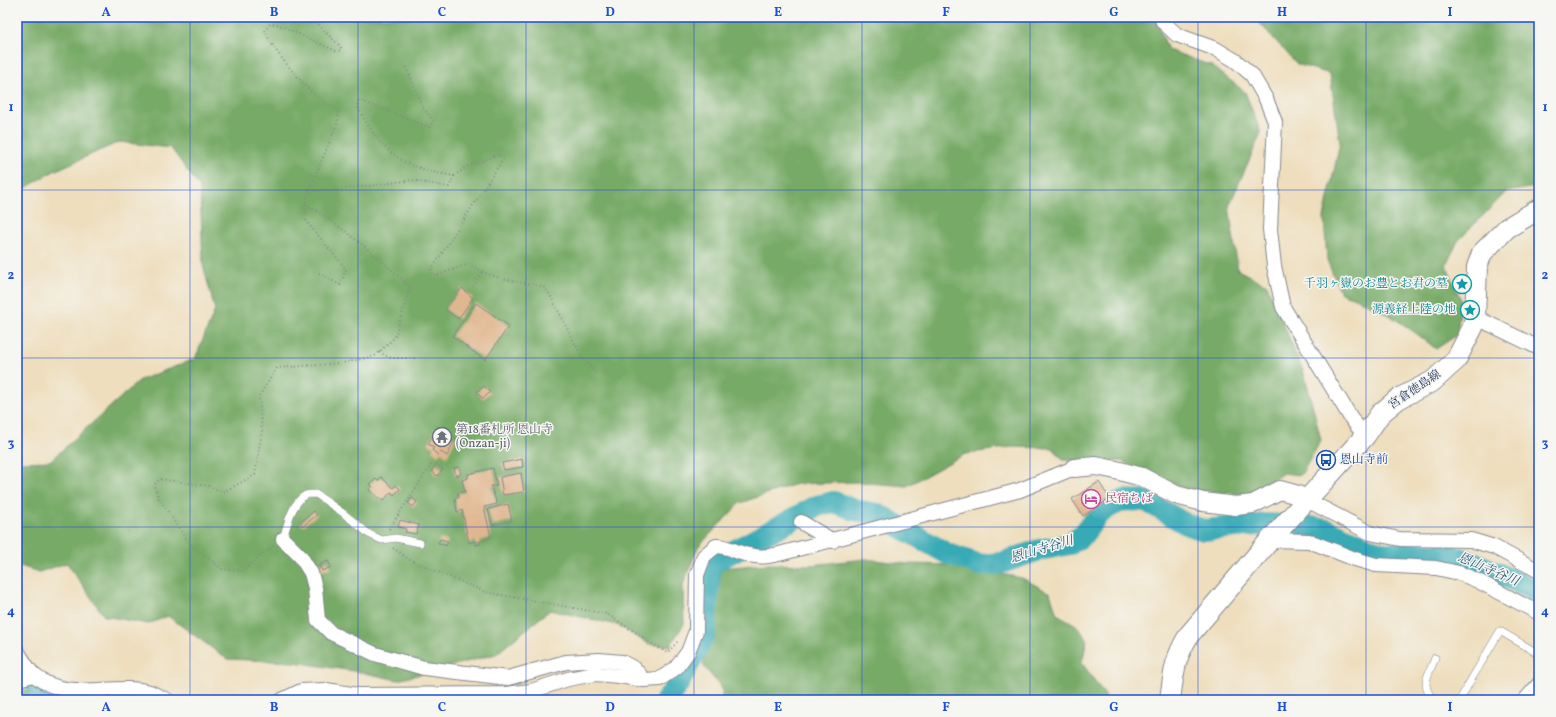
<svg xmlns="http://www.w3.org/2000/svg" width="1556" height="717" font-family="Vollkorn,'Noto Serif JP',serif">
<rect width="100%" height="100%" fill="#f6f6f2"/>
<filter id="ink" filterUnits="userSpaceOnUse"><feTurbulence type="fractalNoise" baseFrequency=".025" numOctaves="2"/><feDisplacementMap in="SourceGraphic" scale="8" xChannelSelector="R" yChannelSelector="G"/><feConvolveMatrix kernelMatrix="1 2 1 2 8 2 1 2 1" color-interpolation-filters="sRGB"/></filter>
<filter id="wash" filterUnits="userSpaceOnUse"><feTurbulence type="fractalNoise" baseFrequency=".012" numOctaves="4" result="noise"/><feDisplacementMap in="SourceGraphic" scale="16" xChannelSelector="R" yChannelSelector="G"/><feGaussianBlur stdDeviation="0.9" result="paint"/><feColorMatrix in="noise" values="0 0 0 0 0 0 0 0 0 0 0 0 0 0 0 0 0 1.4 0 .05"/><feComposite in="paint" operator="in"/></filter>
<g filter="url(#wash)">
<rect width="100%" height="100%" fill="#eedebd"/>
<path fill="#7a6" stroke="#496c62" d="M17,17H1155L1168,50L1212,66L1245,92L1261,133L1229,206L1238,270L1267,285L1305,376L1321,440L1301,475L1283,473L1252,495L1189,490L1121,461L1063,460L1053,448L1012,447L965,454L907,486L856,482L796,484L740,503L698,547L683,585L684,624L670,646L649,644L617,625L550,610L496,654L398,680L360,672L294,662L227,659L168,616L148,624L104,616L67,563L39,572L17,565V462L50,461L140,380L195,359L215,310L203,265L200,188L171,148L119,142L54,171L17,193Z
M1254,17H1539V185L1535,187L1506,192L1458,241L1446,265L1461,300L1457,335L1436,349C1407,325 1377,305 1341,293L1327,260L1324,217L1340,143L1330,74L1297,64Z
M865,559L908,564L955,565L1022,578L1050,593L1057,614L1076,625L1087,639L1082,663L1105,695V700H721L723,690L703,665L717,602L721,568L767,564L811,565Z
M21,689L49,700H17V690Z"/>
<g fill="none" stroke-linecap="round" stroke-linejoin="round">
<path stroke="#39aab5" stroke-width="22" d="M36,684C67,706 108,694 142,700
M301,700L315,695L337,700
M666,700L677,686L705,633L710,564L817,506L834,502L855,510L878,514L946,553L980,565L1001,563L1039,550L1070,544L1082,536L1098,515L1109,507L1124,500L1146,501L1186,524L1204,530L1267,524L1304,526L1327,530L1381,553L1447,554L1471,561L1539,592"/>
</g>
<g id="blocks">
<path fill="#e0b68e" d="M462,288L473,298L458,319L445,309Z
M476,303L509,326L485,360L452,336Z
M484,386L490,392L483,399L477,392Z
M437,427L456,438L447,456L441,452L438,455L432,450L434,447L428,444Z
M522,459L523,467L504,470L502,463Z
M436,464L443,469L437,476L432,471Z
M459,467L461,474L456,476L454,468Z
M493,468L497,486H491L497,504L484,507L491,537L480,541V544L475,545V541L469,543L462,510L457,512L455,498L459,497L458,493L465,492L462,480L468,478V474Z
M521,473L524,492L503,495L500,477Z
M381,477L393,488L396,485L400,489L394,495L391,492L383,501L369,490L372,486L370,484L376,479L378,481Z
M1099,482L1110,499L1083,516L1072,499Z
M412,498L417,502L413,507L408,503Z
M508,504L512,521L492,525L488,509Z
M314,511L317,515L303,526L300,523Z
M400,520L419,525L416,534L405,532L406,529L398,527Z
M440,539L448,541L446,546L438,543Z
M328,561L331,567L322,571L319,565Z"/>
</g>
</g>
<g filter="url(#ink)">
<use href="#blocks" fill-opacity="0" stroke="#84868e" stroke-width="1"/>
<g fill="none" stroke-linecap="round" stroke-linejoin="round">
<defs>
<path id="service" d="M283,539C287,525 292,502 306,495C308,494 313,494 316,494L343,513L369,534L382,540L396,538L420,543
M1433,700C1420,683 1428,677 1435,658
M1460,700L1468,685L1500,631L1539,654"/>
<path id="minor" d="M1161,17L1163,22L1177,35L1216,49L1236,61L1252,75L1266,99L1275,122L1270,229L1274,266L1283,307L1351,418L1365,436
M1475,317L1539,348
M1307,500L1370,533L1400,539L1471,540L1494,547L1539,571
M801,522L833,541
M283,539L301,557L311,573L315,588L318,620L331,633L375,654L424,668L508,678L566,662L599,660L622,662L635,669L644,680
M1270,540L1309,541L1355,559L1376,565L1436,568L1459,573L1478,581L1539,613
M17,651C22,658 28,670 35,676C69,703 112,682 150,692C155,694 161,698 167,700
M17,677L22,678L34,675
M282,700L301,691L326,690L358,695L505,694L531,691L568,679L595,674L619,676L644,680L660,679L676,668L688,652L696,631L697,575L704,556L716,546C729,546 737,553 749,555C761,558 771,556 783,553L1020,490L1074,468
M1525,700L1539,684"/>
<path id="tertiary" d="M1074,468L1096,466L1116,470L1142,477L1176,495L1203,502L1236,506L1253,504L1280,490L1298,495L1307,500"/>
<path id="secondary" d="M1170,700C1174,672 1174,659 1189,635L1270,540L1365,436L1380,414L1398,399L1433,381L1456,360L1473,327L1475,317L1477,267L1482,253L1507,228L1539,209"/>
</defs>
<use href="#service" stroke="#84868e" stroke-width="8"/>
<use href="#minor" stroke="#84868e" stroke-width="16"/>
<use href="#tertiary" stroke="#84868e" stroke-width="20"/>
<use href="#secondary" stroke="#84868e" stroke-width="22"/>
<path stroke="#84868e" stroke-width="2" stroke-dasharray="1 3" stroke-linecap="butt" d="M454,176L465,168L499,154L503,159L431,270V274L438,275L469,264C492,279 517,282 543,286L550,295L583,359L596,372
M309,191L337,124L339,111C331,106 323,102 316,96C303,85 269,46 265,30L270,24H277L336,51L341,50V47L322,29L313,17
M305,204L306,221L346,269L340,285L317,272
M473,287L482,272
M379,352L391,358H417
M389,529L433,462
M273,546L258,557L244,571L222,569L189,543L158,497L154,485L160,479L209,486L223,492L255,475L262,432L259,396L277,368L343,363L375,356L395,337L410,287C378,256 344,228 305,204L309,191L346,189L411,180L449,187L454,176C400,167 383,154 357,106L359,100L429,127L434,121L423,108L406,66
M393,548L410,560L485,592L607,614L667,653L678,641"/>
<use href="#service" stroke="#fff" stroke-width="7"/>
<use href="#minor" stroke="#fff" stroke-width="14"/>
<use href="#tertiary" stroke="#fff" stroke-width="18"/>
<use href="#secondary" stroke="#fff" stroke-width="20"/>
</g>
</g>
<path fill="none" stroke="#1d4ed8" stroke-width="1" stroke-opacity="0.55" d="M190,17V700M358,17V700M526,17V700M694,17V700M862,17V700M1030,17V700M1198,17V700M1366,17V700M17,190H1539M17,358H1539M17,527H1539"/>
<defs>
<symbol id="sight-ring" viewBox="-11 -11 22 22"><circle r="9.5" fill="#f6f6f2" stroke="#0f9aa8" stroke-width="1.5"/><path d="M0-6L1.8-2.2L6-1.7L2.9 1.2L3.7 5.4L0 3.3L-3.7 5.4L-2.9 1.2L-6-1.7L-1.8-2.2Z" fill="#0f9aa8"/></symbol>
<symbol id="temple-ring" viewBox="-11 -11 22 22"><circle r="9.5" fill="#f6f6f2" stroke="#6b7280" stroke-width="1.5"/><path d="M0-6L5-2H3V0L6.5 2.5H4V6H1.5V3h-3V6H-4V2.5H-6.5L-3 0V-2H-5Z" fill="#6b7280"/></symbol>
<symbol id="bus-ring" viewBox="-11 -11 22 22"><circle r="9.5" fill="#f6f6f2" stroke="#1a4fb4" stroke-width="1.5"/><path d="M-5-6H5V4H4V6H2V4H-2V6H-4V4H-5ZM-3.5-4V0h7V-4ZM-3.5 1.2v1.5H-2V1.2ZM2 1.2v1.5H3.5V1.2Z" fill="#1a4fb4"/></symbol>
<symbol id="hotel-ring" viewBox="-11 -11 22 22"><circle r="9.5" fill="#f6f6f2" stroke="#d1479c" stroke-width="1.5"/><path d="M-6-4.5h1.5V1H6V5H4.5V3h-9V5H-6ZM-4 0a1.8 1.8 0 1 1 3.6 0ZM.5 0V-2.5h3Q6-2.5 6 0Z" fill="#d1479c"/></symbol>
</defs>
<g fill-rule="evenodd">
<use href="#sight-ring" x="1451" y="273" width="22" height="22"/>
<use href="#sight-ring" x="1459" y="299" width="22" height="22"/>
<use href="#temple-ring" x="431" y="426" width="22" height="22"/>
<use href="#bus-ring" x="1315" y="449" width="22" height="22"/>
<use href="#hotel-ring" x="1080" y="488" width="22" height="22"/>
</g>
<g text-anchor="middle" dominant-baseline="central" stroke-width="3" stroke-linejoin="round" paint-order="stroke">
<g font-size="12" fill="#0d838f" stroke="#f6f6f2" text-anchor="end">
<text x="1448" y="284">千羽ヶ嶽のお豊とお君の墓</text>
<text x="1456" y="310">源義経上陸の地</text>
</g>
<g font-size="12" fill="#1b2f5e" stroke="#f6f6f2">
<text transform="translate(1415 390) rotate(-34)">宮倉徳島線</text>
</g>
<g font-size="12" fill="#5b616d" stroke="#f6f6f2" text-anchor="start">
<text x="456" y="430">第18番札所 恩山寺<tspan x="456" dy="14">(Onzan-ji)</tspan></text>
</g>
<g font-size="12" fill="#164399" stroke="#f6f6f2" text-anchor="start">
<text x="1340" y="460">恩山寺前</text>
</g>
<g font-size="12" fill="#b23c85" stroke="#f6f6f2" text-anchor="start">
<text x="1105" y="499">民宿ちば</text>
</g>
<g font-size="13" font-style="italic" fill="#265a7c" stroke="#f6f6f2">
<text transform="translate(1042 550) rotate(-17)">恩山寺谷川</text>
<text transform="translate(1488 570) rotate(23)">恩山寺谷川</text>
</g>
</g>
<rect width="1556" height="717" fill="none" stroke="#f6f6f2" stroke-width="44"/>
<rect x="22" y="22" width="1512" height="673" fill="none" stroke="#1d4ed8" stroke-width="1.5"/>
<g font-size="13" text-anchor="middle" font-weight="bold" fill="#1d4ed8">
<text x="106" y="16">A</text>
<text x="274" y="16">B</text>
<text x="442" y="16">C</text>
<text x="610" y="16">D</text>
<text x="778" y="16">E</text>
<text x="946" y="16">F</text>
<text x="1114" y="16">G</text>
<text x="1282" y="16">H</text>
<text x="1450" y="16">I</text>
<text x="11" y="111">1</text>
<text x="1545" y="111">1</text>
<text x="11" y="279">2</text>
<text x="1545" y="279">2</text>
<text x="11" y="447">3</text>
<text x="1545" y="447">3</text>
<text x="11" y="615">4</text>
<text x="1545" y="615">4</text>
<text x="106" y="711">A</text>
<text x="274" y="711">B</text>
<text x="442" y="711">C</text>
<text x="610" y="711">D</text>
<text x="778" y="711">E</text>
<text x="946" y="711">F</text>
<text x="1114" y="711">G</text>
<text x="1282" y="711">H</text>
<text x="1450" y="711">I</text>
</g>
</svg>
